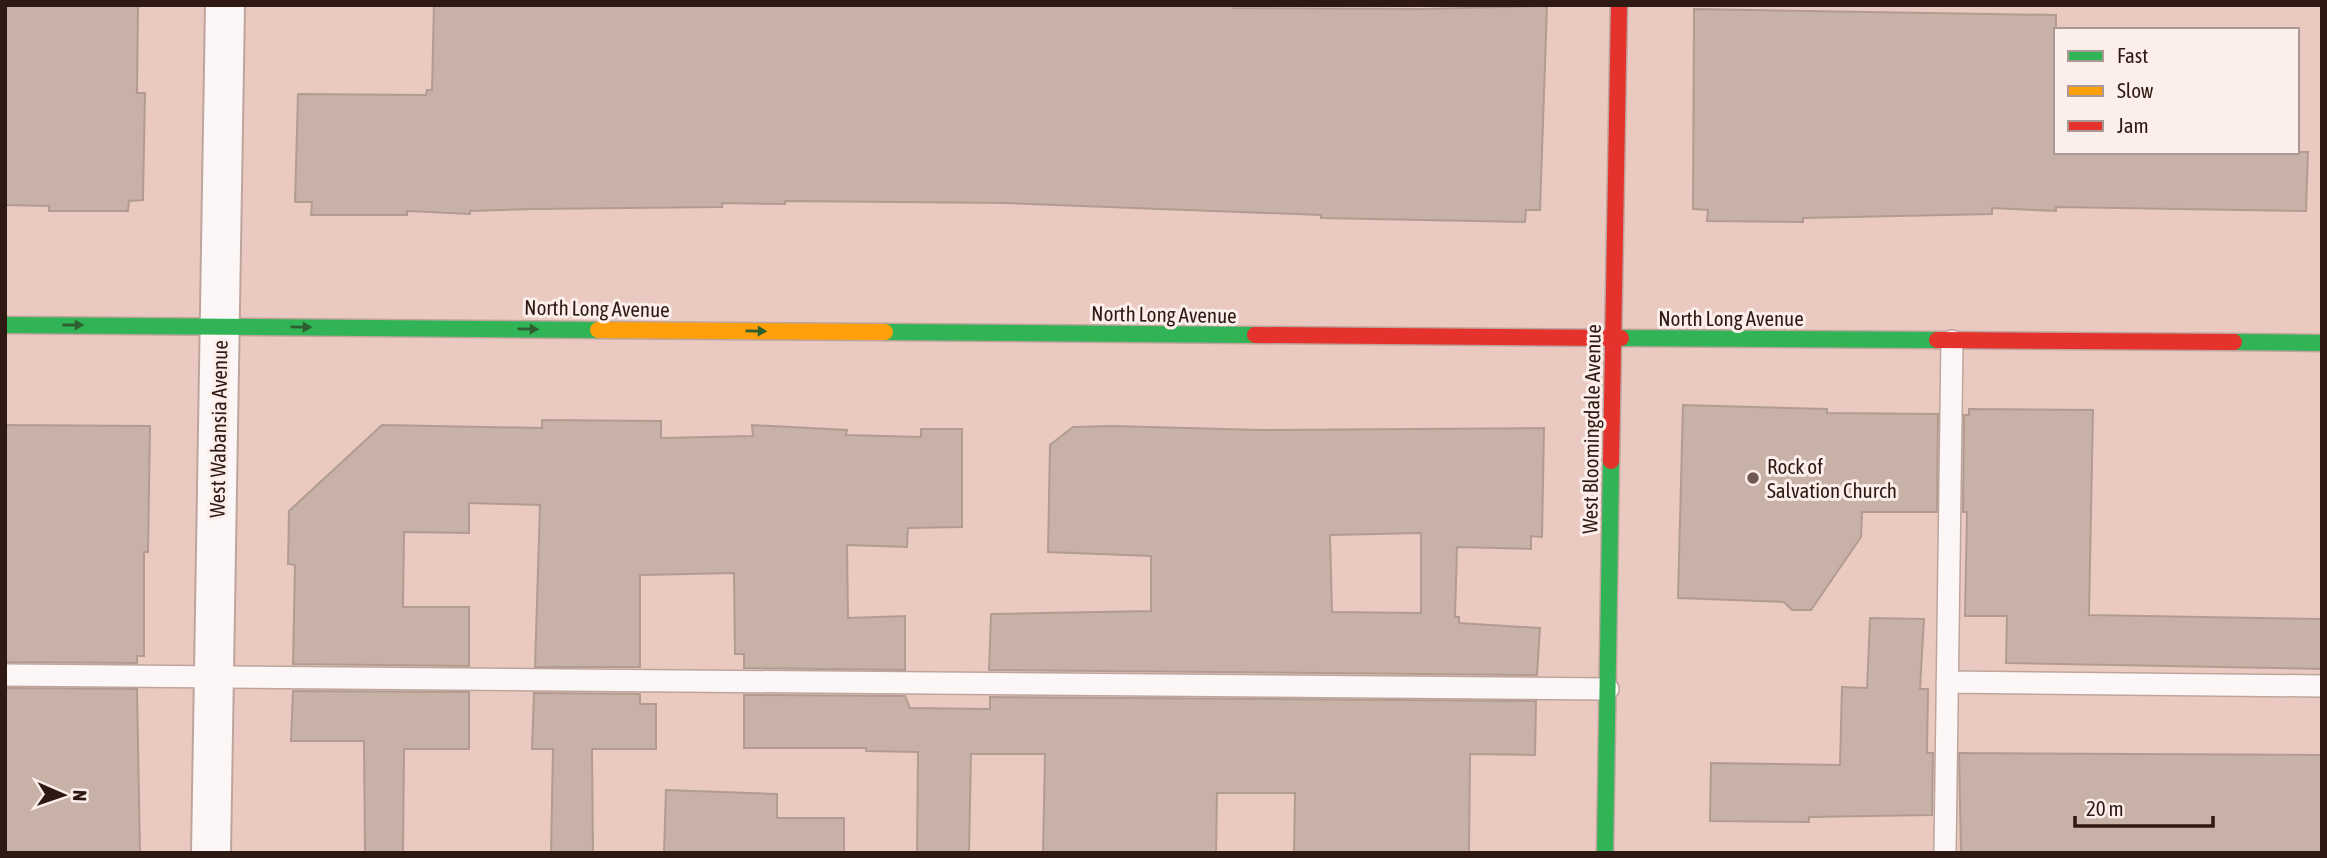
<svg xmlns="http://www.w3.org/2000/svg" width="2327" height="858" font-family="'Asap Condensed',sans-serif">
<rect width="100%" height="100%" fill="#eacac0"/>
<path fill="#c8b1a6" stroke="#b29c91" stroke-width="2" fill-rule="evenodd" d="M5,5H138L137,93H145L143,200L129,201L128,211H49V206L5,205Z
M434,5H1233V8L1423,9L1547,6L1540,210H1526L1525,222L1321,218V215L1006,203L785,201V204L722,203V207L533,209L470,211V214L407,211V215H311L312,202H295L298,94L426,95L427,90H432Z
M1694,9L2056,15V152H2308L2306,211L2056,207V211L1992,208V214L1803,218V222L1707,221L1708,210L1693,209Z
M1683,405L1827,409V413L1938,414L1937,512H1862L1861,537L1811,610H1792L1784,602L1678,598Z
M1969,409L2093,410L2089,615L2322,619V669L2006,663L2007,616H1965L1967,512H1963L1964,415H1969Z
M542,420L661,421V438L753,436L752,425L847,430L846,435L921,437V429H962V527L908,528L907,547L847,545L848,618L905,616V670L744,668V654H735L734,573L640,575V667H535L540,505L469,503V533L404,532L403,607H469V666L293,664L295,565L288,564L289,511L382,425L542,428Z
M5,425L150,426L148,552H144V656H137V663L5,662Z
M1113,426L1260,430L1544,428L1542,537L1531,536V549L1457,547L1455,617H1459V623L1540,628L1537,675L989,670L991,614L1151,611V556L1048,552L1050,445L1073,427ZM1421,533V613L1332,612L1330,535Z
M1870,618L1924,619L1920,689H1928L1927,753H1933L1932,815L1809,817V822L1710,821L1711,763L1840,765L1842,687L1867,688Z
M5,688L137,689L140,853H5Z
M293,691L469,692V749H404L403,853H365L364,741H291Z
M534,693L640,694V704H656V749H592L593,853H551L553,749H532Z
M744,695L905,696L910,708L990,709V697L1536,701L1535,755L1470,754L1469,853H1294L1295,793H1217L1216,853H1043L1045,754H971L969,853H917L918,752L866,751V748H744Z
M1959,753L2322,755V853H1961Z
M666,790L777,794V818H844V853H664Z"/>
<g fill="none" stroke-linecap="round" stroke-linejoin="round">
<defs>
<path id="lane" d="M5,675L1608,689
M1947,682L2322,686
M1945,853L1952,341"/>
<path id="street" d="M211,853L225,5"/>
<path id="fast" d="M5,325L598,330
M885,332L1255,335
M1621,338L1937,340
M2234,342L2322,343
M1605,853L1611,461"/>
<path id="slow" d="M598,330L885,332"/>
<path id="jam" d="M1255,335L1621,338
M1937,340L2234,342
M1611,461L1619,5"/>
</defs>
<use href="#lane" stroke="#bda59d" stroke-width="24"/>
<use href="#street" stroke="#bda59d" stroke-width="42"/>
<use href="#fast" stroke="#bda59d" stroke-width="19"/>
<use href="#slow" stroke="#bda59d" stroke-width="19"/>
<use href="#jam" stroke="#bda59d" stroke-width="19"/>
<use href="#lane" stroke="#fcf7f6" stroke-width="21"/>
<use href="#street" stroke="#fcf7f6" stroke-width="38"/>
<use href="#fast" stroke="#30b455" stroke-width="16"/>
<use href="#slow" stroke="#ff9f0a" stroke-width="16"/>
<use href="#jam" stroke="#e5322d" stroke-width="16"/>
</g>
<defs><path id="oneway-solid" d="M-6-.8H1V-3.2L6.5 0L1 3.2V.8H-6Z" transform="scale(1.75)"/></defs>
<g fill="#2f5f31">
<use href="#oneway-solid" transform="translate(73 325)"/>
<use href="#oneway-solid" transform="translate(301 327) rotate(1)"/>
<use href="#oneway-solid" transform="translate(528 329) rotate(1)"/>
<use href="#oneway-solid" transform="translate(756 331) rotate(1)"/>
</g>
<circle fill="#705850" stroke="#fbeeeb" stroke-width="2.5" cx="1753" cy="478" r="7"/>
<g text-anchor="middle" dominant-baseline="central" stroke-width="6" stroke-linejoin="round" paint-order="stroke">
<g font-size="21" fill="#2f1a13" stroke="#fbeeeb">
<text transform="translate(597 308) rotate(1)">North Long Avenue</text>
<text transform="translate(1164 314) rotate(1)">North Long Avenue</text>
<text x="1731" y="318">North Long Avenue</text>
<text transform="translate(218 429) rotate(-89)">West Wabansia Avenue</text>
<text transform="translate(1591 429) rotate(-89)">West Bloomingdale Avenue</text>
</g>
<g font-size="21" fill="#2f1a13" stroke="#fbeeeb" text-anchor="start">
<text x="1767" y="466">Rock of<tspan x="1767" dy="24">Salvation Church</tspan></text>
</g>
</g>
<rect width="2327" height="858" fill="none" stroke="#2f1a13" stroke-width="14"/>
<rect x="2054" y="28" width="245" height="126" fill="#fbeeeb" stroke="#a99995" stroke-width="2"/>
<rect x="2068" y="51" width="35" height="10" fill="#30b455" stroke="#a99995" stroke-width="2"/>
<text x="2117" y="63" font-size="21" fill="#2f1a13">Fast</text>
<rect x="2068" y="86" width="35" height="10" fill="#ff9f0a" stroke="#a99995" stroke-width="2"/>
<text x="2117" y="98" font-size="21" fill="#2f1a13">Slow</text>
<rect x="2068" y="121" width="35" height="10" fill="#e5322d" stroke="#a99995" stroke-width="2"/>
<text x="2117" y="133" font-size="21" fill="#2f1a13">Jam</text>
<g transform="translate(63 795) rotate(92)" stroke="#fbeeeb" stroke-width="5" paint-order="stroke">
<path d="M0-5L12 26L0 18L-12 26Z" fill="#2f1a13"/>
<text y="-10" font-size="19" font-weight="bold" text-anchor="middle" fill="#2f1a13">N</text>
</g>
<path d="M2075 816v10h138v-10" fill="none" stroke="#2f1a13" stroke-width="3.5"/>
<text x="2086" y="816" font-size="21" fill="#2f1a13" stroke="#fbeeeb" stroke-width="5" paint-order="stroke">20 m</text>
</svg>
